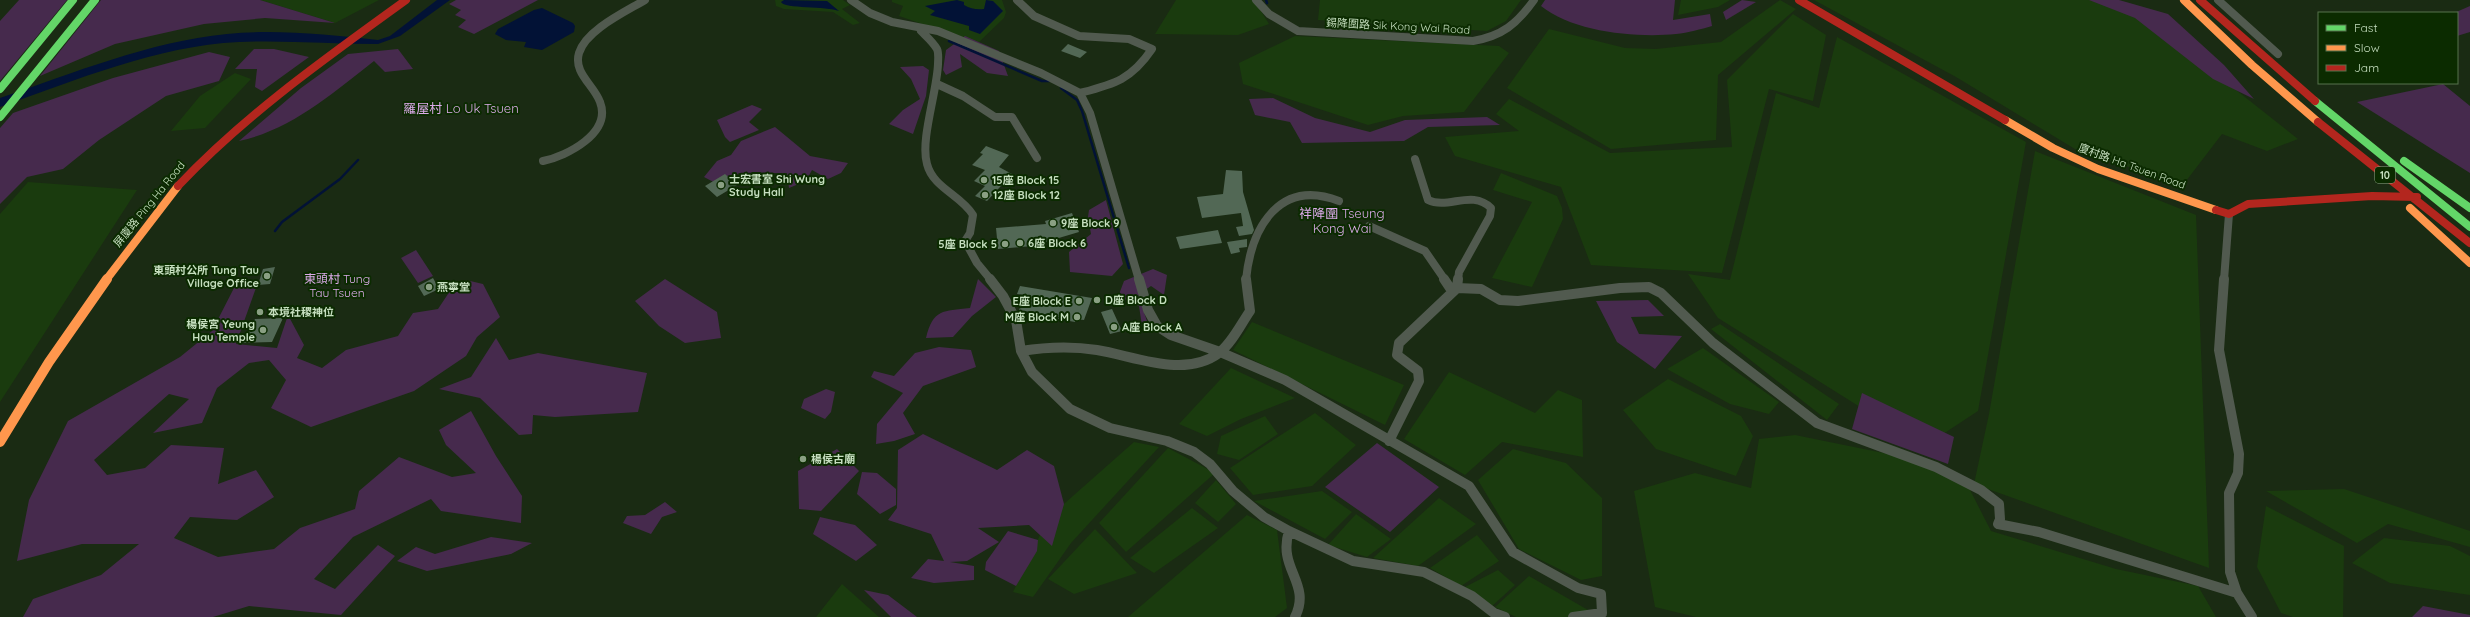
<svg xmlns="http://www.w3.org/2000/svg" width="2470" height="617" font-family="Quicksand,'Noto Sans SC',sans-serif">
<rect width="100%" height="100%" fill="#1a2b13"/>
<path fill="#1a3b0e" d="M260,0H379L335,23Z
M775,0H843L850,5L842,9L860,23L853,25L833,12L784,9L776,6Z
M892,0H1002L1006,12L1004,18L978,43L899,16L903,6L892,2Z
M1176,0H1254L1269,24L1238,35L1155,34Z
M1320,0H1521L1506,21L1487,31L1318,20Z
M1681,0H1730L1718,7L1678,15Z
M1780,0L1796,9L1718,75L1716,140L1611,149L1507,88L1549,29L1625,48L1656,49L1721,42Z
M1814,0H2097L2146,19L2298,139L2267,151L2222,134L2183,185L2075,149L1956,77Z
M1793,14L1826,35L1813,101L1769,89L1722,273L1591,265L1561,187L1455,156L1445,137L1519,131L1496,114L1509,99L1610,153L1732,147L1727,80Z
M1295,36L1499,46L1509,53L1464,112L1403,116L1368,125L1243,84L1239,63Z
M1837,37L2026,142L1978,411L1940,436L1868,412L1718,318L1688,274L1730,280L1776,93L1819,108Z
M235,73L251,79L205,128L171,131L200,96Z
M2035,151L2196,215L2209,568L1974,484L1989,414Z
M1501,173L1557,196L1562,208L1563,219L1532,287L1492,278L1532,202L1493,190Z
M28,182L137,190L0,402V214Z
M1252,322L1404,385L1385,425L1233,350Z
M1720,324L1839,404L1827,420L1711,329Z
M1703,348L1779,402L1769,414L1730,404L1667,369Z
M1231,368L1295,398L1241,419L1207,436L1179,424Z
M1449,372L1535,413L1558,390L1582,400L1583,457L1502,442L1465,475L1404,439Z
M1668,379L1741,416L1753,436L1736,476L1656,449L1623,410Z
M1315,413L1356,445L1312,486L1253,495L1230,468Z
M1265,416L1278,434L1239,460L1217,454L1221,436Z
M1795,435L1908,458L1968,486L1991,531L2116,569L2198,586L2216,617H1696L1655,607L1634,491L1695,473L1751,488L1759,439Z
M1134,442L1159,447L1071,543L1033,597L1013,592L1048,518Z
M1168,448L1215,473L1126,552L1099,523Z
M1513,449L1566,463L1602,498V576L1581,580L1519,549L1478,480Z
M1216,480L1236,504L1218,522L1195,503Z
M2344,489L2470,531V547L2388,524L2357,543L2266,491Z
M1322,491L1352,512L1325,539L1254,501Z
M1439,498L1476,524L1418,566L1373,558Z
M2266,506L2344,546L2343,617H2293L2281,613L2257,567Z
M1192,508L1218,528L1154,573L1130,558Z
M1356,514L1391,539L1367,557L1328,545Z
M1247,515L1277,530L1287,608L1275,617H1128Z
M1095,529L1137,573L1074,594L1048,579Z
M1477,535L1499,561L1461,586L1430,568Z
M2384,538L2450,546L2470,556V595L2390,583L2352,563Z
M1498,570L1515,585L1491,607L1465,587Z
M1529,576L1588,610L1573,617H1516L1495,607Z
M842,584L879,617H816Z"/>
<path fill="#462a4d" d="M19,0H67L0,81V21Z
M101,0H260L335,23L265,18L204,24L115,44L40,76Z
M456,0H538L474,34L458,27L466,20L455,15L461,10L449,4Z
M1545,0H1675L1673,20L1710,14L1712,26C1701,29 1688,33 1676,34C1636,38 1573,32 1541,6Z
M1742,0L1756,2L1726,20L1723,12Z
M2089,0H2119L2168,14L2224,65L2254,99L2213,79L2135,18Z
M2470,6V32L2457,36V13H2454Z
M965,36L999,51L1008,76L987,73L960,54L962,67L946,75L943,70L946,50Z
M254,49H274L309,57L262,91L255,87L257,69H235Z
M398,49L413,69L385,72L374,61C333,93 291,130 239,141L301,88L348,54Z
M209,52L230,57L219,81L166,96L99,140L63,169L27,177L0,204V128L13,113L113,78Z
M923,66L929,70L926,96L913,134L889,124L903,110L920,99L911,79L900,67Z
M2443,84L2470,106V173L2357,102Z
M1273,98L1315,118L1370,132L1405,120L1487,117L1500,125L1428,127L1404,141L1302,143L1290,122L1255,115L1249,99Z
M752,105L762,109L749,122L759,130L730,142L725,137L717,120Z
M775,127L810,156L848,163L841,173L828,179L812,170L806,181L789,188L787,173H739L721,186L704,177L717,161L731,155L741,141Z
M1106,200L1123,264L1112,276L1070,272L1069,252L1091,234L1088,217L1089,210Z
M416,250L433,276L418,283L401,258Z
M1153,269L1167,275L1164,295L1151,286L1138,295L1148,324L1142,326L1139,306L1118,297L1124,281Z
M665,279L717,312L721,338L685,343L659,326L635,301Z
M978,279L996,297L972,316L953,337L926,338C933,309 943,311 970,308Z
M466,280L483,284L500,317L477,337L466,356L414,391L311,427L271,408L286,380L269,360L249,363L217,388L202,423L153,433L189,399L169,394L94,460L107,475L145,468L171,445L224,448L218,484L256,470L274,497L237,520L190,517L174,538L218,557L274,549L300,528L355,509L359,491L399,457L452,477L476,473L446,445L439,430L471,411L496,456L522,496L521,523L441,511L431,499L353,537L314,579L335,589L378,545L395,556L341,615L249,606L213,617H23L33,599L101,575L139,544H82L17,561L29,500L68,421L180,357L212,331L234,288L257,285L236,344L277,348L288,315L304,345L297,358L322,368L346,350L398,336L413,313L438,309L454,285Z
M1648,300L1664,316L1631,317L1639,334L1682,336L1655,369L1617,342L1596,301Z
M496,338L509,360L538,353L647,373L638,412L555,417L533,415L532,434L519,435L480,398L439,389L471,377Z
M939,347L971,350L976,367L923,386L903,413L915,434L894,441L876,444L877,424L903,393L871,377L874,371L894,376L915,353Z
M826,389L835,392L831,412L825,419L801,408L804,399Z
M1862,393L1954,437L1948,464L1852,429Z
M923,434L997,470L1027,450L1054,466L1064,504L1052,546L1029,525L978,528L999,542L967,561L950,562L974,566V580L934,583L911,578L928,559L944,561L931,534L888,520L897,508L898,450Z
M1377,443L1439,487L1390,532L1325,487Z
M837,449L859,471L821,511L799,509L798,471Z
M862,472L877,473L896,489V505L880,514L857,494Z
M665,502L677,512L662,517L651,534L623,523L627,516L645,515Z
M820,517L855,525L877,545L856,561L813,534Z
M1008,531L1038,540L1037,551L1016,586L985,570L986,562Z
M491,537L532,543L511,554L427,571L397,561L416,547L435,554Z
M864,590L888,595L917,617H891Z
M2423,606L2470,615V617H2412Z"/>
<path fill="#021236" d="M437,0H450L400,36L378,44C332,44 285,40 239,42C156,46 77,80 0,107V98C74,73 148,42 227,34C276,29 329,35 378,40L390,36Z
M784,0L827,1L839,11C827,6 784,9 781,2Z
M957,0L964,2V5C971,9 977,10 984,9L986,0L993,1L1003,11L980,34L969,30V26L930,15L935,11L925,6Z
M542,8L573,23L575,26L574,32L542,50L524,47L526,42L506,40L495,34L498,29L534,10Z"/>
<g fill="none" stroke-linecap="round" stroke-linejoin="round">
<path stroke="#021236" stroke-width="2.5" d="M1266,0L1267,3
M949,41L1042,81H1049
M1061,88L1077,100L1082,111L1129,268
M275,231L282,222L340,179L358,160"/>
</g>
<path fill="#526855" d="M1068,44L1087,52L1080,58L1061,51Z
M986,146L1009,155L999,167L1012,174L987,201L975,196L985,186L974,181L985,170L972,165L983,154L980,153Z
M1226,170L1242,171L1243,192L1254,230L1252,234L1239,236L1236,227L1243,226L1241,213L1202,218L1197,197L1223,194Z
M725,174L737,185L717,197L705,186Z
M1072,213L1079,232L1042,243L1043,245L998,249L996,228L1046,224L1045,221Z
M1218,230L1222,243L1180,249L1176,237Z
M1247,239V247L1239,248L1240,252L1231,254L1227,242Z
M275,267L270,284L258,285L263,269Z
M433,278L439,289L424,296L418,286Z
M1020,286L1092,298L1084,320L1076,319L1075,322L1058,319L1059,317L1019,310L1025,295L1017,294Z
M1112,309L1122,331L1110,334L1101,312Z
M283,318L272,342L243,343L255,319Z"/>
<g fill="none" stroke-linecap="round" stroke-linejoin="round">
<path stroke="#515a4f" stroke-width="8" d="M851,0L870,13L892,22L938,31L1041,73L1080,93L1090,113L1139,280
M1017,0L1034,16L1079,36L1129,39L1152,49C1131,80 1114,84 1080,93
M1256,0L1269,14L1298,31L1473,41C1502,36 1517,24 1534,0
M2218,0L2278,54
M921,31C927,37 933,42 937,49C939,53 938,60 938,64C937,92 920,140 927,164C933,188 961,195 973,215L970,233L965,241L977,263L991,280
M937,84L963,96L995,117H1012L1037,158
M1415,159L1428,200C1448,210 1472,189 1491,208L1490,216L1459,272L1458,280
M543,161C567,156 612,133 600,102C594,85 573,73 579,53C586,30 625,12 645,0
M1369,226L1425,251L1445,280
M1246,280C1251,228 1279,178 1339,201
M2224,280L2229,214"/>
<path stroke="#515a4f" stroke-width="10" d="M990,279L1003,296L1016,320L1021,351L1032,372L1070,409L1110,428L1167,441L1194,452L1210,464L1233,491L1264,517L1289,531L1353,561L1424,572L1472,596L1494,613L1505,617
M1139,279L1148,310L1157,326L1171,335L1220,352L1285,380L1469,486L1513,552L1578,588L1601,594L1602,613L1573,617
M1444,279L1452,291
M2224,279L2219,350L2239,454L2238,473L2229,493L2230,572L2237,593L2252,617
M1457,288L1458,279
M1021,351C1046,347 1072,346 1097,350C1135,356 1184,379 1219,353C1232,343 1241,324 1250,311L1246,279
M1389,441L1419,381L1418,371L1397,355L1399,343L1457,288L1481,289L1500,300L1518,301L1620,288L1649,287L1661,293L1713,343L1817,423L1936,467L1981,490L1999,504L2000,519L1998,524L2039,532L2237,593
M1289,531C1277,569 1312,583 1295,617"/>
<path stroke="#63d668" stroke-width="8" d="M0,89L73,0
M2315,101L2470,227
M0,117L95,0
M2404,161L2470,208"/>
<path stroke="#ff974d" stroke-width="8" d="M2184,0L2252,65L2318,122
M2005,120L2053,148L2098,169L2216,210
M2410,208L2470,263
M106,280L178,186"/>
<path stroke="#ff974d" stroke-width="10" d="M0,442L49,362L107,279"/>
<path stroke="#b3261e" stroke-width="8" d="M1799,0L2005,120
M2200,0L2315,101
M2318,122L2470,243
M178,186C246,114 326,58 406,0
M2216,210L2229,214L2248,204L2372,196L2417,197"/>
</g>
<g fill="#8aa083" stroke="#0b2b00" stroke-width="1.5">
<circle cx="984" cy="180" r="4"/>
<circle cx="721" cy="185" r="4"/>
<circle cx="985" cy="195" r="4"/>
<circle cx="1053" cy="223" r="4"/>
<circle cx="1020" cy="243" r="4"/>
<circle cx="1005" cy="244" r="4"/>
<circle cx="267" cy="276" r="4"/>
<circle cx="429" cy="287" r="4"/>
<circle cx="1097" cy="300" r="4"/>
<circle cx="1079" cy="301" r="4"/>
<circle cx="260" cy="312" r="4"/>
<circle cx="1077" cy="317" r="4"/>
<circle cx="1114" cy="327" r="4"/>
<circle cx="263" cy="330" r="4"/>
<circle cx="803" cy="459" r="4"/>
</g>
<g text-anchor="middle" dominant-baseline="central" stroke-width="4" stroke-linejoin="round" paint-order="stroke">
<rect fill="#0b2b00" stroke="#8ea986" stroke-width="1" x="2375" y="167" width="20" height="16" rx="3"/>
<g font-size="10" font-weight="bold" fill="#c6dfbf">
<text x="2385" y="175">10</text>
</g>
<g font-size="11" fill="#c6dfbf" stroke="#0b2b00">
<text transform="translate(1398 26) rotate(3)">錫降圍路 Sik Kong Wai Road</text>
<text transform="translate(2132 166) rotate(20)">廈村路 Ha Tsuen Road</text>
<text transform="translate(149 204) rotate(-51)">屏廈路 Ping Ha Road</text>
</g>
<g font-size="11" font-weight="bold" fill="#c6dfbf" stroke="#0b2b00" text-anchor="start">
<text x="729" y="179">士宏書室 Shi Wung<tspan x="729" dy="13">Study Hall</tspan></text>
<text x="992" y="180">15座 Block 15</text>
<text x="993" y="195">12座 Block 12</text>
<text x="1061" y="223">9座 Block 9</text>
<text x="1028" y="243">6座 Block 6</text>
<text x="997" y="244" text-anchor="end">5座 Block 5</text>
<text x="259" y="270" text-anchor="end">東頭村公所 Tung Tau<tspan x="259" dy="13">Village Office</tspan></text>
<text x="437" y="287">燕寧堂</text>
<text x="1105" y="300">D座 Block D</text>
<text x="1071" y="301" text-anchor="end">E座 Block E</text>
<text x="268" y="312">本境社稷神位</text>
<text x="1069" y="317" text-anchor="end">M座 Block M</text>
<text x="255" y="324" text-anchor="end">楊侯宮 Yeung<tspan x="255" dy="13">Hau Temple</tspan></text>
<text x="1122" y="327">A座 Block A</text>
<text x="811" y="459">楊侯古廟</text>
</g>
<g font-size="12" fill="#dcabe9" stroke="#0b2b00">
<text x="337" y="278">東頭村 Tung<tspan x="337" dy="14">Tau Tsuen</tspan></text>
</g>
<g font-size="13" fill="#dcabe9" stroke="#0b2b00">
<text x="461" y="108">羅屋村 Lo Uk Tsuen</text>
<text x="1342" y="213">祥降圍 Tseung<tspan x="1342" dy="15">Kong Wai</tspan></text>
</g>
</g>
<rect x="2318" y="12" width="140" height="72" fill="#0b2b00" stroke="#56734c"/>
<rect x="2326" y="25" width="20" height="6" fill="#63d668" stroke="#56734c"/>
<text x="2354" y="32" font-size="12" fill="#c6dfbf">Fast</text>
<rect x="2326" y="45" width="20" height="6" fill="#ff974d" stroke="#56734c"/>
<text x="2354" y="52" font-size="12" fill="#c6dfbf">Slow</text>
<rect x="2326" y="65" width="20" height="6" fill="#b3261e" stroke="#56734c"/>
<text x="2354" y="72" font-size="12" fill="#c6dfbf">Jam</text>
</svg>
